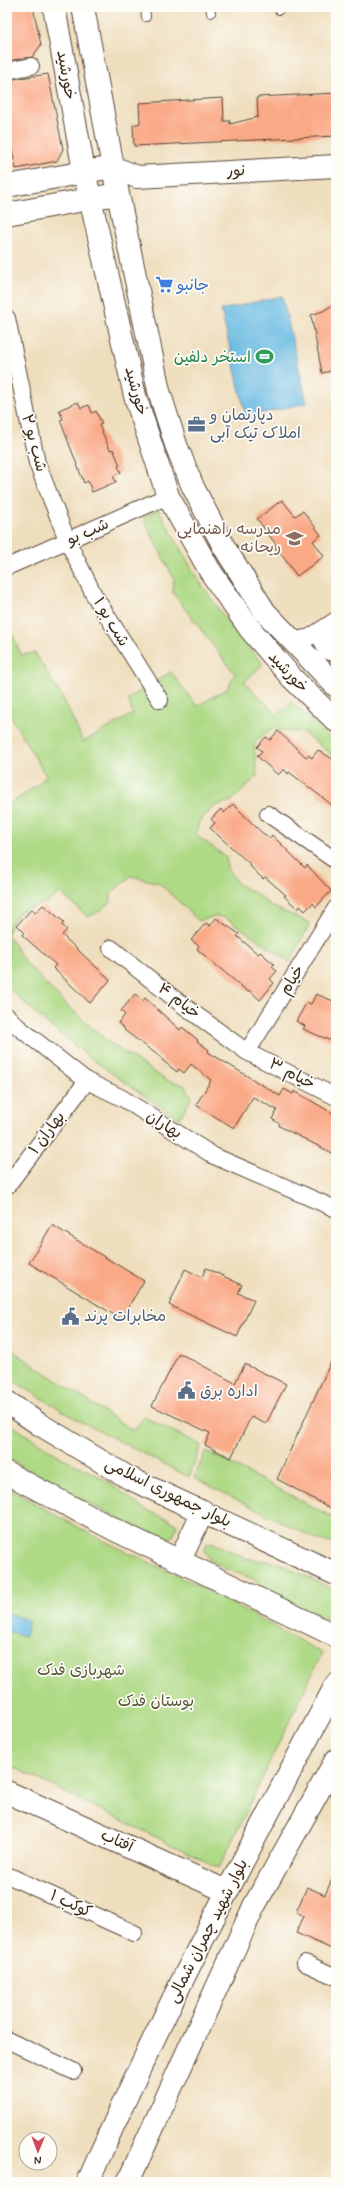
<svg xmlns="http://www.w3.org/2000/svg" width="343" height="2189" font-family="Mynerve,'Playpen Sans Arabic',sans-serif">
<rect width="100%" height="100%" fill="#fdfcf7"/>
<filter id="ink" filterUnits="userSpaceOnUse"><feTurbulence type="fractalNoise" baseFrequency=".025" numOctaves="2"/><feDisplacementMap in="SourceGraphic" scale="8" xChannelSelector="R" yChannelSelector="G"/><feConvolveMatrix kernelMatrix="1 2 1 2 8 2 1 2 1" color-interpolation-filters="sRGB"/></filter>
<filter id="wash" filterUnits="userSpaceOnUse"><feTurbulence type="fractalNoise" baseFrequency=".012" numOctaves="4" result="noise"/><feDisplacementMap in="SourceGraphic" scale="16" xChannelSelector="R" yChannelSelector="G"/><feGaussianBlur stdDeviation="0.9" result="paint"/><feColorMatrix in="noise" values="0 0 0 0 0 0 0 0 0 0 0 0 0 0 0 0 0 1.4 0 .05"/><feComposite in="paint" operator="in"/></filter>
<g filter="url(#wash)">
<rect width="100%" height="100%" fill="#efdebd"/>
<path fill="#aed985" stroke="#748252" d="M158,509L197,578L229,624L263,664L244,682L278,715L291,702L336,744V758L304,733L271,729L254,743L257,776L232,801L215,806L199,821L196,835L226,857L227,868L238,884L258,895L271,906L310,923L290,962L226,918L215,916L199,921L159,883L131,876L111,893V902L100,911L88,917L60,893L46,903L21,911L12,921L7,934L25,962L61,1000L106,1040L167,1081L184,1085L192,1097L179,1119C119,1079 58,1038 7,986V806L39,784L46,776L7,710V622L21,655L35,653L65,702L83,742L133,714L128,699L171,672L197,706L227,689L235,674L173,593L174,579L143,518Z
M7,1347L133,1431L144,1417L201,1445L189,1477L78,1420L7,1377Z
M7,1422L59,1456L106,1480L146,1510L168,1519L177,1525L173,1537L162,1539L142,1530L82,1500L7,1458Z
M206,1451L336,1519V1544L318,1540L194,1478Z
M7,1488L94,1536L211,1592L322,1653L219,1868L7,1764Z
M212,1542L245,1558L279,1563L336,1591V1616L325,1618L266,1593L256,1580L226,1569L209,1559L205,1551L206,1544Z"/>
<path fill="#67bae2" stroke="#517280" d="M282,296L307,403L246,417L221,310Z
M7,1614L29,1620L25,1636L7,1631Z"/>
<g id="blocks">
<path fill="#faa986" d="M7,7H33L41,45L32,57L7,61Z
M48,74L63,149L57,161L16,169L7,124V80Z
M336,93V136L134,146L133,125L140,123L139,103L223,98L224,121H230V124L258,117L257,97Z
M336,303V370L322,373L311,315L323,311Z
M78,402L81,408L89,405L92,413L96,411L102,424L99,425L110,450L113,449L120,465L118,466L121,472L113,476L116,482L92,492L88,481L84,483L60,420L63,419L59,410Z
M282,500L295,516L303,511L321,535L313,541L324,556L297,576L281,554L277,553L275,543L257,519Z
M278,731L306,757L308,755L312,758L318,750L336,761V808L289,772L288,774L284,769L278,775L257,756L262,751L257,747L266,737L270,740Z
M233,804L261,832L270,838L272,835L305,868L307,865L331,891L316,907L313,903L305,911L300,906L298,909L284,896L286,895L265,877L263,879L250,866L251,865L210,828L215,823L211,819L221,809L224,813Z
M43,905L64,922L62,925L67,930L62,935L110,980L90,1003L53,968L56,965L22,935L24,932L17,925L32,909L35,913Z
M216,918L239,934L237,936L258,954L260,952L274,964L272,967L277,971L270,979L274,983L260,1000L249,990L248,992L197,949L199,946L191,940L206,923L210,926Z
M135,994L143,1001L145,998L180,1030L182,1027L198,1040L197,1041L209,1050L208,1052L280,1096L284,1089L293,1094L294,1091L336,1115V1155L279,1126L280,1124L272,1119L277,1110L253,1097L234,1128L196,1105L211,1080L191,1064L184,1073L179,1069L177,1072L162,1060L163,1059L124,1030L125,1029L118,1023L125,1015L121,1011Z
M316,994L336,1002V1043L303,1029L305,1026L296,1021L307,1002L311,1004Z
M52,1225L144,1281L121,1319L29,1263Z
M206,1268L242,1285L238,1293L254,1300L237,1337L169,1305L185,1269L202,1277Z
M336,1351V1511L277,1479Z
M179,1353L235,1383L245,1364L286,1384L266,1424L251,1417L231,1458L205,1445L210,1433L152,1406Z
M336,1870V1951L296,1933L304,1916L296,1912L307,1887L325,1895Z"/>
</g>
</g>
<g filter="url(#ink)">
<use href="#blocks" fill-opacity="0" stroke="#564536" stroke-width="1"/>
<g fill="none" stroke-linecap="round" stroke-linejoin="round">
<defs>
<path id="lane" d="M145,7L146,17
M210,7L211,13
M278,7L279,10"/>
<path id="street" d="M7,71L31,66
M7,318L37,463L68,542L94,595L160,700
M7,567L168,496
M325,628L322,641L327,651L336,654
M291,641L310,637L336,620
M268,814L336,861
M111,948L180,1003L247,1052L336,1097
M7,1016L17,1026L87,1081L122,1098L214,1156L336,1209
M247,1052L336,908
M7,1186L87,1081
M7,1875L134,1933
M305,1963L336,1977
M7,2040L73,2071"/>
<path id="secondary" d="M54,7L84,171L135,396L168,496L210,571L250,629L292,678L336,721
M83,7L118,194L159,391L176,445L193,487L224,547L265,612L336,686
M7,186L113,167L137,177L336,166
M7,214L106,196
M7,1402L39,1424L129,1478L336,1574
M7,1473L113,1529L336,1636
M180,1560L203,1511
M7,1792L226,1891
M88,2182C162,2012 249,1848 336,1685
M128,2182L254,1906L336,1760"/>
</defs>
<use href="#lane" stroke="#564536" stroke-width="10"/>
<use href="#street" stroke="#564536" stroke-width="18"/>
<use href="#secondary" stroke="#564536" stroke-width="24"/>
<use href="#lane" stroke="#fff" stroke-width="8"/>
<use href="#street" stroke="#fff" stroke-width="16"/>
<use href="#secondary" stroke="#fff" stroke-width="22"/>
</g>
</g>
<defs>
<symbol id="supermarket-bare" viewBox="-9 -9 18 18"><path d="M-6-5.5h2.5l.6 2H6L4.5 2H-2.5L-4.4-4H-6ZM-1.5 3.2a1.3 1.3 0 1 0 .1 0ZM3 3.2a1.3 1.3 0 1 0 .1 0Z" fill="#3f7fe0" stroke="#fdfcf7" stroke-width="2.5" paint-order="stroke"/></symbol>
<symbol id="stadium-bare" viewBox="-9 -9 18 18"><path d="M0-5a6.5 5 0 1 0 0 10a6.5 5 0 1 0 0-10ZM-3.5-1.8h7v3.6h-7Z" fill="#2e9e5b" stroke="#fdfcf7" stroke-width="2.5" paint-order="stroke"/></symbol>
<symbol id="office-bare" viewBox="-9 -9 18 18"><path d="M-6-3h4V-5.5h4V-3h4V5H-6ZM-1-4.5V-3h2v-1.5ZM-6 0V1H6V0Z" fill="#5c6f8a" stroke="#fdfcf7" stroke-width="2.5" paint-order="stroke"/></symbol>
<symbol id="school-bare" viewBox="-9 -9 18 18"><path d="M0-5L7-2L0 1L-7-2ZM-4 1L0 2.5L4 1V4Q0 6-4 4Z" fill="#8d6e63" stroke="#fdfcf7" stroke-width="2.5" paint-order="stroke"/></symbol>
<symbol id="civic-bare" viewBox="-9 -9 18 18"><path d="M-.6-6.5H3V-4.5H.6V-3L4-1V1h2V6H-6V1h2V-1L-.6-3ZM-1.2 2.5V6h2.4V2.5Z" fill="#5c6f8a" stroke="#fdfcf7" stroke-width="2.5" paint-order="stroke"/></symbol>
</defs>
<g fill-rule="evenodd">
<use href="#supermarket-bare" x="152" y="272" width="25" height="25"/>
<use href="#stadium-bare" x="252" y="344" width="25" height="25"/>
<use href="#office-bare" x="184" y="412" width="25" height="25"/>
<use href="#school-bare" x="282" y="526" width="25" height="25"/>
<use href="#civic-bare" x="58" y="1304" width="25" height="25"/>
<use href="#civic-bare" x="174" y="1378" width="25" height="25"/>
</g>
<g text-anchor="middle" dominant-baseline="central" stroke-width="3.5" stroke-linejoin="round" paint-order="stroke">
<g font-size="16" fill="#3b2a1e" stroke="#fdfcf7">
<text transform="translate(66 75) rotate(80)">خورشید</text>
<text transform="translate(236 171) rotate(-3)">نور</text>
<text transform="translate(136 391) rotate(75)">خورشید</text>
<text transform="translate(34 443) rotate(75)">شب بو ۲</text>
<text transform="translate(88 532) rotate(-24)">شب بو</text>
<text transform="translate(111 622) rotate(59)">شب بو ۱</text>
<text transform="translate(288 672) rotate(47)">خورشید</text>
<text transform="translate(292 980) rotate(-58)">خیام</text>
<text transform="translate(179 1001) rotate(37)">خیام ۴</text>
<text transform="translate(292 1074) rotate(27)">خیام ۳</text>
<text transform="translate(164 1125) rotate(32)">بهاران</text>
<text transform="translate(47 1133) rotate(-53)">بهاران ۱</text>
<text transform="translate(168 1493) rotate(26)">بلوار جمهوری اسلامی</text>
<text transform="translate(117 1841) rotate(24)">آفتاب</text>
<text transform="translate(71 1904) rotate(25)">کوکب ۱</text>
<text transform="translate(208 1931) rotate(-63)">بلوار شهید چمران شمالی</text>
</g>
<g font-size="16" fill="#366cbe" stroke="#fdfcf7" text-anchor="start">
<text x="177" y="285">جانبو</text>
</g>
<g font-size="16" fill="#27864d" stroke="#fdfcf7" text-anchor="end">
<text x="251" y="357">استخر دلفین</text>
</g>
<g font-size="16" fill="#4e5e75" stroke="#fdfcf7" text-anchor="start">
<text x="210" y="415">دپارتمان و<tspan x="210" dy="18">املاک تیک آبی</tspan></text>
<text x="84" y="1316">مخابرات پرند</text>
<text x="200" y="1391">اداره برق</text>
</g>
<g font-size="16" fill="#785e54" stroke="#fdfcf7" text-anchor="end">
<text x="281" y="529">مدرسه راهنمایی<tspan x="281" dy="18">ریحانه</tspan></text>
</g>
<g font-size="16" fill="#585638" stroke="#fdfcf7">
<text x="81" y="1670">شهربازی فدک</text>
<text x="156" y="1701">بوستان فدک</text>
</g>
</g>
<rect width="343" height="2189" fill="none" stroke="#fdfcf7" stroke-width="24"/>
<g transform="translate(38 2151) rotate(181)"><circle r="19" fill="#fdfcf7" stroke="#afa8a0"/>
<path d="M0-3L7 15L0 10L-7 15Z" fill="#d1495b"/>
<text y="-6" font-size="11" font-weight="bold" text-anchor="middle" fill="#3b2a1e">N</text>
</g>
</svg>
